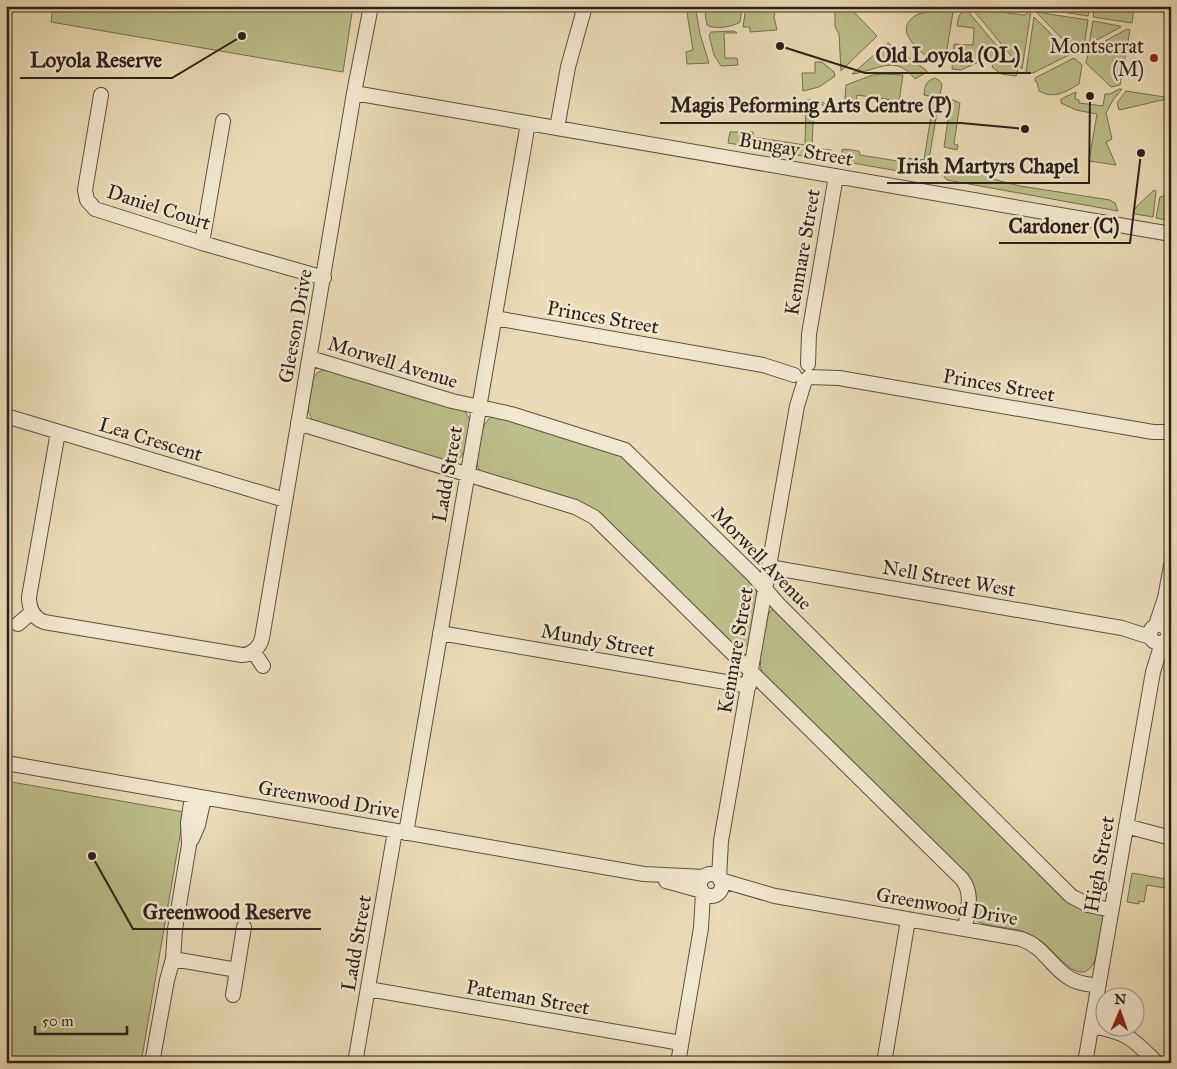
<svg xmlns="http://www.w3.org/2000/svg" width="1177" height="1069" font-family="'IM FELL Great Primer',serif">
<rect width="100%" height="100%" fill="#ebdcb7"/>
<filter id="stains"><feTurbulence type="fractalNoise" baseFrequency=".004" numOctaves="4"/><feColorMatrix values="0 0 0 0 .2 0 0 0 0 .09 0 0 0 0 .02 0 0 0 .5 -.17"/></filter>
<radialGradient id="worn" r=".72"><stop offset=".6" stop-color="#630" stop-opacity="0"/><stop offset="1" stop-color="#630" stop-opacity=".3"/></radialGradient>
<path fill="#bcbf8b" stroke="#747052" d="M53,6H353L343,72L51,22Z
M686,6H695L700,34L709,63L687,64L686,52L693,50Z
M704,6H742L740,22C732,27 715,30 707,25Z
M746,6H776L774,17L777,30L750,32V27H743Z
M835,6H848L877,36L841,71L839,34L835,27Z
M932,6H954L944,67L942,68C929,58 889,33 915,16C918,13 925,13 929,12Z
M970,6H976V9L1024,15L1031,11L1022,69Z
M1041,6H1090L1088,16L1036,8Z
M1095,6H1134L1132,23L1093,17Z
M965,8L1018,71L1016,76L1001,74L992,67L993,64L985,59L961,70L952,69L954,44L973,45L974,28L957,26L959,16Z
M1036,12L1088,20L1084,47L1075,52Z
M1034,17L1071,54L1033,73L1026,72Z
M1093,21L1120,26L1121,27L1089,44Z
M1127,29L1130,30L1120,85L1111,87L1086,63L1089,50Z
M734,31L737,33H724L725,58H737L738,65L721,66L714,55L709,35L711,32Z
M888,43L926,70L927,72L915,79C895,53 877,71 852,74Z
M1074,58L1082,65L1079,84C1064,93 1054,99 1039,91L1037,82L1035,81V78Z
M815,62H822L834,72L835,76L819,87L803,91L802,73H815Z
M882,74L903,75L899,101L857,95L854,114L844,112L846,85L873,75Z
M935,78L940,81L942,84L929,159L926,174L921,175L841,161L842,150L844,149L859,151L860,155L904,162L906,158L924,160L934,97L924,95C925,85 926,81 935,78Z
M1119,89H1122L1113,100L1106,113L1112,139L1106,142L1116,165L1089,161L1097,114L1076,110L1061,103V99L1076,92L1075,99L1079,100V103L1103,106L1105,94H1110Z
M1126,91L1171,98L1119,110L1117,103Z
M951,99L960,103L954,144L958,145L957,150L944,147Z
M806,100H819L827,105L825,107L818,102H814L812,148L831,150L829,159L821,158L820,159L728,143L730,132H753V137L805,145Z
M947,159L966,169L990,173L989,178L1020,186L1110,200L1115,203L1118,211L947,180L944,177Z
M1154,190L1156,191L1153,217L1135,214L1133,212L1137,206Z
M1171,194V221L1156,218L1160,197Z
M325,369L464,410L470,420C469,434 468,457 453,463L313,421L308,411L313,379L317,373Z
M493,416L617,451L750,579L756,588L757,597L749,642C745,648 741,649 735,648L602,518L481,472L478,468L477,463C478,448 479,424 493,416Z
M771,610H775L1071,900L1104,915C1101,929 1101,947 1095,960C1082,991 1057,954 1045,944C1038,938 1030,934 1022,931C1011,927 979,927 974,918C971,913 974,904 974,899L763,675C756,661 765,631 768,615Z
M6,781L184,812L141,1063H6Z
M1132,873L1171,880V889L1147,885L1144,902L1139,901V904L1127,902Z"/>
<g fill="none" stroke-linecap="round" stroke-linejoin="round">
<defs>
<path id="minor" d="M354,93L1171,234
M101,95L85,190L87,200L95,209L202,243L324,278
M557,128L568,67L585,6
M202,243L223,121
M495,318L763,365L794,375
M310,358L452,401L511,414L625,450L753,575L779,605L1071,896L1088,905L1111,910
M808,364L809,334L836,176
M809,377L839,378L1153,432H1171
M6,416L285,500
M298,423L575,507L594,517L962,879C974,894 967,912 965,929
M58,432L29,597C29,608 33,618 44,622L242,655C252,655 260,647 262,638L354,93L371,6
M769,567L1122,628L1150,637
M18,624L32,612
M1150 634a9 9 0 1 1 18 0a9 9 0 1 1-18 0Z
M1156,625L1165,598L1171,566
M440,633L749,686
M253,651L263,666
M6,763L644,874L704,877
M1126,826L1171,838
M406,833L528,123
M192,839L198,825L204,798
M700 885a11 11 0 1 1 22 0a11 11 0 1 1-22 0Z
M719,878L721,841L797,406L805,380
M720,880L775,896L1021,939C1045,947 1051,968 1071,979C1079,984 1089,984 1098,986
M666,881L702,891
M173,959L237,970
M368,989L681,1043
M233,995L244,927
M1092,1026C1127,1032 1132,1038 1157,1063
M152,1063L167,980L173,959L175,929L189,845L188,823L192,796
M355,1063L395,831
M678,1063L701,928L703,893
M884,1063L908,920
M1085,1063L1153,672L1162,643"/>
</defs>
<use href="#minor" stroke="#5c4f41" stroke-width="16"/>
<use href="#minor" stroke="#f2e8d0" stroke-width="14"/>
</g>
<circle fill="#8f2418" stroke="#f2e8d0" stroke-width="2" cx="1154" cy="58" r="5"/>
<g text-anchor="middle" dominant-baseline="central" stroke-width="5" stroke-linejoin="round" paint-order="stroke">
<g font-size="20" fill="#2d201a" stroke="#f2e8d0" text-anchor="end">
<text x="1144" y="46">Montserrat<tspan x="1144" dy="23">(M)</tspan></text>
</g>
<g font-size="20" fill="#2d201a" stroke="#f2e8d0">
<text transform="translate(796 149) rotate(10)">Bungay Street</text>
<text transform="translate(159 207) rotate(18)">Daniel Court</text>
<text transform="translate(802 252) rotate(-80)">Kenmare Street</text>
<text transform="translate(603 317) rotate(10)">Princes Street</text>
<text transform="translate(295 326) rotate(-80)">Gleeson Drive</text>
<text transform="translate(393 362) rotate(17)">Morwell Avenue</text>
<text transform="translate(999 385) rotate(10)">Princes Street</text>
<text transform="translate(151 439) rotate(17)">Lea Crescent</text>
<text transform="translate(447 474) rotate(-80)">Ladd Street</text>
<text transform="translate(762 558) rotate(46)">Morwell Avenue</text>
<text transform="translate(949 578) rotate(10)">Nell Street West</text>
<text transform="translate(598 640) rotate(10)">Mundy Street</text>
<text transform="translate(735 650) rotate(-80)">Kenmare Street</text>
<text transform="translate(329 799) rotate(10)">Greenwood Drive</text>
<text transform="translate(1099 864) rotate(-80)">High Street</text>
<text transform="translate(947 906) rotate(10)">Greenwood Drive</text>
<text transform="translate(356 943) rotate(-80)">Ladd Street</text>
<text transform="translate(528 997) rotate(10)">Pateman Street</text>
</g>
</g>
<path fill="none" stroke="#2d201a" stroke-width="2" d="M780 46L865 73H1031M242 36L172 78H20M1025 129L961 123H660M1090 96L1089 183H887M1141 153L1130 243H999M92 856L133 929H321"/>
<g fill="#2d201a" stroke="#f2e8d0" stroke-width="2">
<circle cx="780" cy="46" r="5"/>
<circle cx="242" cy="36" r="5"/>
<circle cx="1025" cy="129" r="5"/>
<circle cx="1090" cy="96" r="5"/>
<circle cx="1141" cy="153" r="5"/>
<circle cx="92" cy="856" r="5"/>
</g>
<g font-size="21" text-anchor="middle" font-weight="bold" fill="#2d201a" stroke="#f2e8d0" stroke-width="5" stroke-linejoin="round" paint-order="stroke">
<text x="948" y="62">Old Loyola (OL)</text>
<text x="96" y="67">Loyola Reserve</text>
<text x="811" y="112">Magis Peforming Arts Centre (P)</text>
<text x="988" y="173">Irish Martyrs Chapel</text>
<text x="1064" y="233">Cardoner (C)</text>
<text x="227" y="919">Greenwood Reserve</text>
</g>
<rect width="1177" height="1069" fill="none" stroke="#ebdcb7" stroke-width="25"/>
<rect x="8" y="8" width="1162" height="1054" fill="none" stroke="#2d201a" stroke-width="2.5"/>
<rect x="12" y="12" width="1152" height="1044" fill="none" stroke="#2d201a"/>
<g transform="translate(1120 1012) rotate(2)"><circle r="24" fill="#f2e8d0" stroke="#a39887"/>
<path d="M0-4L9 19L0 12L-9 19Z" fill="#8f2418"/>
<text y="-8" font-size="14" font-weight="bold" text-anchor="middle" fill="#2d201a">N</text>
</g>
<path d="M35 1026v8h92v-8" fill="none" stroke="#2d201a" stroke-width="2.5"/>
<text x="42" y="1026" font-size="15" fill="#2d201a" stroke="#f2e8d0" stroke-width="4" paint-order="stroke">50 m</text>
<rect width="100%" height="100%" filter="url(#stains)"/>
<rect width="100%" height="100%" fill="url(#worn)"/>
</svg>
